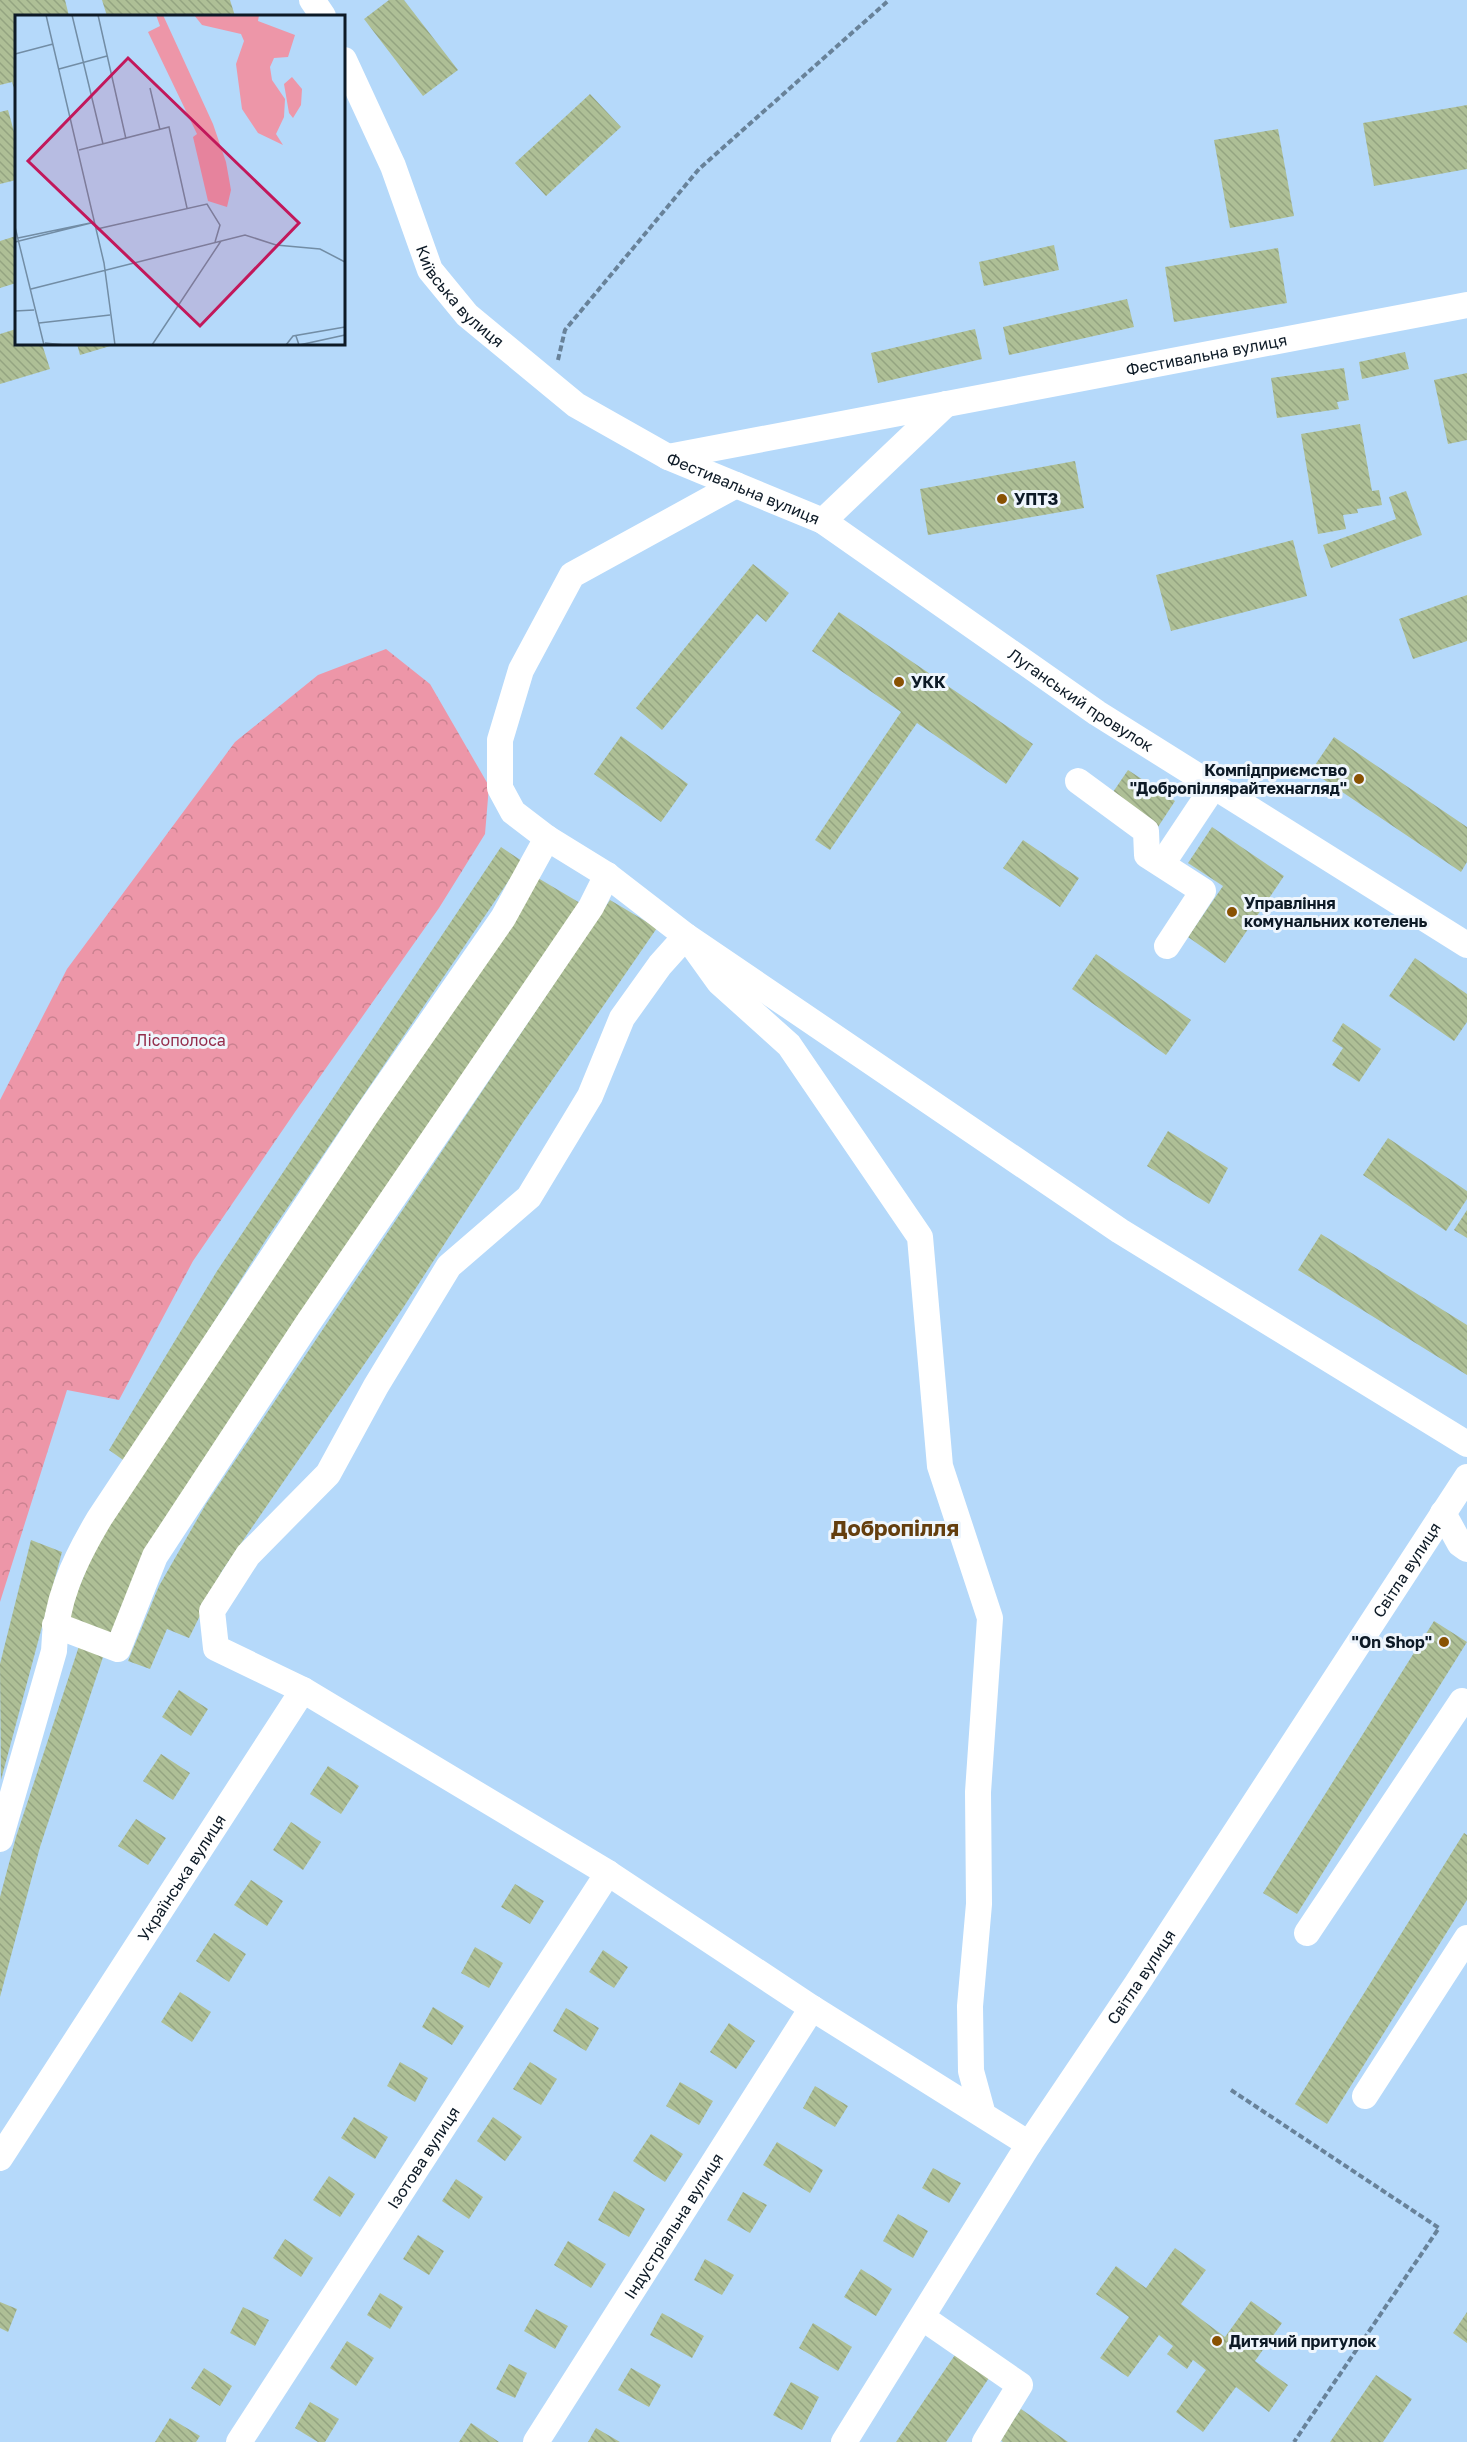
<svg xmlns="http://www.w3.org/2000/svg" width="1467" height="2442" font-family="'Golos Text',sans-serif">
<defs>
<pattern id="forest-crowns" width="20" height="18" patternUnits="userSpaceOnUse" patternTransform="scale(1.5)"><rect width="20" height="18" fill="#ed96a8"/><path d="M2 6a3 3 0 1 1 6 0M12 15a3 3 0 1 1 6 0" fill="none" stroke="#ca8190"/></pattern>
<pattern id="building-back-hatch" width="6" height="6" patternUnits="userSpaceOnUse" patternTransform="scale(1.5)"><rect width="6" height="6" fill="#aebf96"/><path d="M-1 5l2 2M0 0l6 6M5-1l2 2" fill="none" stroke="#94a481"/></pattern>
</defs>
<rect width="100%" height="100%" fill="#b5d9fa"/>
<path fill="url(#forest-crowns)" d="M386,649L430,684L489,786L485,834L439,908L295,1112L193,1261L119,1400L67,1390L0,1602V1100L67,969L235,742L318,675Z"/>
<path fill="url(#building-back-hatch)" d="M0,0H65L69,16H16V94L12,82L0,85Z
M102,0H230L235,16H107Z
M389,0H404L458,70L423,96L364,19Z
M590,94L621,127L546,196L515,163Z
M1467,105V169L1374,186L1363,123Z
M8,110L16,139V180L0,184V112Z
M1278,129L1294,216L1230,228L1214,140Z
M16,236V283L0,288V241Z
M1054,245L1059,270L984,286L979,262Z
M1278,248L1287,303L1174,322L1165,267Z
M1127,299L1134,327L1009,355L1003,327Z
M16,329V344H42L50,369L0,384V334Z
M975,329L982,359L878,383L871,353Z
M77,344H117L80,355Z
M1405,352L1409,369L1362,379L1359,362Z
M1344,368L1349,400L1337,402L1339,409L1277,418L1271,378Z
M1467,373V440L1448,444L1434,380Z
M1360,424L1372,491L1379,490L1382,505L1357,509L1358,513L1343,515L1346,529L1318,534L1301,434Z
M1075,461L1084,508L928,535L920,489Z
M1406,491L1422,535L1331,568L1323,545L1396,519L1389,497Z
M1293,540L1307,596L1171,631L1156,575Z
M753,564L789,593L766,622L757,614L662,730L636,708Z
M1467,595V641L1413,659L1399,619Z
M839,612L1033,744L1006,784L917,723L830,850L815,840L901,712L812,651Z
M621,736L688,784L661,822L594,774Z
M1334,737L1467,827V862L1461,872L1311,771Z
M1128,770L1175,801L1158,827L1111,795Z
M1212,827L1284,876L1225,963L1188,937L1223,886L1188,863Z
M1023,840L1079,878L1060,907L1003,868Z
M501,847L522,861L267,1238L126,1462L109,1450L217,1271Z
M538,878L580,903L110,1637L66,1619L99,1539Z
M610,900L657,928L524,1121L403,1308L222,1571L189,1638L167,1629L150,1669L128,1661L159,1586L206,1504Z
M1096,954L1191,1020L1166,1055L1072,989Z
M1415,958L1467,994V1022L1454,1041L1389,996Z
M1343,1023L1381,1049L1359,1082L1332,1065L1343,1048L1332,1041Z
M1168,1131L1228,1168L1209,1204L1147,1166Z
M1388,1138L1467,1191V1199L1446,1231L1363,1175Z
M1467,1210V1238L1454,1230Z
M1321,1234L1467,1325V1375L1298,1270Z
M31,1540L62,1552L1,1780L0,1664Z
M1434,1621L1467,1642L1297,1914L1263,1893Z
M80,1643L105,1651L40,1847L0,1997V1897L16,1837Z
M179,1690L208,1709L191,1736L162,1717Z
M161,1754L190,1773L173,1800L143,1781Z
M328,1766L359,1786L341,1814L310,1794Z
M136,1819L166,1838L148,1865L118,1846Z
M291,1822L321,1842L303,1870L273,1850Z
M1464,1833L1467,1835V1900L1327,2124L1295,2104Z
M251,1880L283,1901L267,1926L234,1905Z
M515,1884L544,1901L530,1924L501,1907Z
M214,1933L246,1954L229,1982L196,1961Z
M475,1947L503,1963L489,1988L461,1973Z
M603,1950L628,1967L614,1988L589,1972Z
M180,1992L211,2012L192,2042L161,2022Z
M433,2007L464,2026L452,2045L422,2027Z
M566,2008L599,2028L586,2051L553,2031Z
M729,2023L755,2041L736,2069L710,2052Z
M400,2062L428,2078L415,2102L387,2086Z
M530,2062L557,2079L541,2105L513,2089Z
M680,2082L713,2101L699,2125L666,2106Z
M815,2086L848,2106L835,2127L803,2108Z
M354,2117L388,2137L375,2159L341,2138Z
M493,2117L522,2137L505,2161L477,2141Z
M651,2134L683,2154L665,2182L633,2161Z
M777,2142L823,2170L810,2193L763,2165Z
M933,2168L961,2183L949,2203L922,2188Z
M329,2176L355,2194L340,2217L313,2200Z
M456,2179L483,2197L469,2219L442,2201Z
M614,2191L645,2209L629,2237L598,2220Z
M743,2192L767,2205L750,2233L727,2220Z
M898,2214L928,2231L913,2258L883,2241Z
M418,2235L444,2251L429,2275L403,2259Z
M285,2239L313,2258L301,2277L273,2258Z
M568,2241L606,2264L591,2288L554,2265Z
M1175,2248L1206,2270L1181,2304L1225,2337L1251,2301L1282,2323L1255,2361L1288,2385L1269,2412L1236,2387L1203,2432L1176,2412L1206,2370L1193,2360L1187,2369L1167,2354L1173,2346L1159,2335L1128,2377L1100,2358L1129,2317L1096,2294L1116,2266L1146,2288Z
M705,2259L734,2275L722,2295L694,2280Z
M861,2269L892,2289L876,2316L844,2297Z
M380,2293L403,2307L390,2329L367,2315Z
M0,2302L17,2309L8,2332L0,2328Z
M243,2307L269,2320L255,2346L230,2333Z
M536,2309L568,2326L555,2349L524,2331Z
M1467,2312V2343L1453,2333Z
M662,2313L704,2336L692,2358L650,2335Z
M813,2323L852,2347L838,2371L799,2348Z
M347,2341L374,2358L356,2386L330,2368Z
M959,2349L993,2372L946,2442H896Z
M509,2364L527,2373L515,2398L496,2389Z
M204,2368L232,2386L220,2406L191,2388Z
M631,2368L661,2385L649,2407L618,2390Z
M1376,2375L1412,2399L1383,2442H1330Z
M791,2382L819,2397L802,2430L773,2415Z
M310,2402L339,2419L325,2442H318L295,2428Z
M1021,2409L1068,2442H1003L1000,2439Z
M170,2418L200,2436L196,2442H155Z
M471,2423L499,2442H459Z
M596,2428L620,2442H588Z"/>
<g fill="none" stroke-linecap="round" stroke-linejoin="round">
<path stroke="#688299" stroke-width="4" stroke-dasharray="6 3" stroke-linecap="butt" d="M558,360L565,330L699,169L889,0
M1231,2090L1439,2228L1294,2442"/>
<g stroke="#fff" stroke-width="26">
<path d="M312,0L323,16"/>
<path id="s1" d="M344,60L393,166L430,270L467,315L576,405L668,457L823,521L1097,713L1467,945"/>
<path id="s2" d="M668,457L1467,305"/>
<path d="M736,485L572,575L521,670L500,740V788L513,812L547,838L607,875L686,936L1120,1231L1467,1444"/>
<path d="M823,521L946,404"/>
<path d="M1078,781L1146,831L1147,855L1203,891L1167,946"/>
<path d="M1162,864L1214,786"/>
<path d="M1443,1513L1460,1544L1467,1549"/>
<path d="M55,1625L118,1649L155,1556L308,1323L591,907L607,875"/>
<path d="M0,1839L54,1651C55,1601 74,1561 99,1519L367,1114L503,918L547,838"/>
<path d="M1307,1933L1462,1701"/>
<path d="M1365,2096L1467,1938"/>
<path d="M983,2115L971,2071L970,2006L979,1904L978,1792L990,1618L940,1466L920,1237L789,1045L719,982L686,936L660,965L622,1018L590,1096L529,1197L449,1266L376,1386L328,1474L248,1555L212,1611L216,1648L303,1690L608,1873L812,2008L1029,2144"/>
<path id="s3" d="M0,2158L303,1690"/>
<path d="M923,2318L1020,2385L985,2442"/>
<path id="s4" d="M239,2442L608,1873"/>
<path id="s5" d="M536,2442L812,2008"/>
<path id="s6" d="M844,2442L1029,2144L1136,1985L1467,1477"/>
</g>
</g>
<g fill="#895203" stroke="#eff6fd" stroke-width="2">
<circle cx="1002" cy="499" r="6"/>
<circle cx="899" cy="682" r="6"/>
<circle cx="1359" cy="779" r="6"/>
<circle cx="1232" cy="912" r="6"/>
<circle cx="1444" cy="1642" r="6"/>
<circle cx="1217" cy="2341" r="6"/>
</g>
<g text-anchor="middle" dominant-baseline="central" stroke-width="6" stroke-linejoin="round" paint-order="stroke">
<g font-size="16" fill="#0d1a26" stroke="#eff6fd">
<text stroke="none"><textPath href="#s1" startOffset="266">Київська вулиця</textPath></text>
<text stroke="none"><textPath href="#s2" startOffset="548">Фестивальна вулиця</textPath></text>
<text stroke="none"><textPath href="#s1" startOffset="614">Фестивальна вулиця</textPath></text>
<text stroke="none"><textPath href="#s1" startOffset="1014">Луганський провулок</textPath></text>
<text stroke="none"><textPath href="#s6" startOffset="1038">Світла вулиця</textPath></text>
<text stroke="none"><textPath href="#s3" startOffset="334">Українська вулиця</textPath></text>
<text stroke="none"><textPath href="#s6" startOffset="552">Світла вулиця</textPath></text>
<text stroke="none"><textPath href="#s4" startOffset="339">Ізотова вулиця</textPath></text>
<text stroke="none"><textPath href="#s5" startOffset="256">Індустріальна вулиця</textPath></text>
</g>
<g font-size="16" font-weight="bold" fill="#0d1a26" stroke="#eff6fd" text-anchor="start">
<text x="1014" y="499">УПТЗ</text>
<text x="911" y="682">УКК</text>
<text x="1347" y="770" text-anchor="end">Компідприємство<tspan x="1347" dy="18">"Добропіллярайтехнагляд"</tspan></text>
<text x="1244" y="903">Управління<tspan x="1244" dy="18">комунальних котелень</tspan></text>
<text x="1432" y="1642" text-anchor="end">"On Shop"</text>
<text x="1229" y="2341">Дитячий притулок</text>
</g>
<g font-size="16" fill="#942c4b" stroke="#eff6fd">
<text x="181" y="1040">Лісополоса</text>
</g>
<g font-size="22" font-weight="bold" fill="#643e0e" stroke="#eff6fd">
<text x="895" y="1527">Добропілля</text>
</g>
</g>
<g transform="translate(15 15)">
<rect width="330" height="330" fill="#b5d9fa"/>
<path d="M141,0H148L198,109L211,147L216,175L212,192L193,186L178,122L182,119L133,17L145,11ZM179,0H244L243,6L280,20L273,42L259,43L255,52L257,65L270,84L269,102L261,119L268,130L243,118L227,94L221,49L229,26L226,19L187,10ZM277,62L287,74L286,90L278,103L274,98L269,69Z" fill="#ed96a8"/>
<path fill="none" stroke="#728da5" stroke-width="1.5" d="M31,0L89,248L100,330M57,0L88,129M83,0L111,124M0,39L38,29M44,54L92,41M135,73L145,115M64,135L154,112L172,193M0,212L29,330M82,214L192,189L205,210L200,227M3,223L80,207M0,227L80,207M16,274L230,220L261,230L305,234L330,247M0,296L19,295M24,308L95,300M281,321L284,330L330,320M30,328L50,330M137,330L206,226M271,330L278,321L330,312"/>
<path fill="#c2185b" fill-opacity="0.15" stroke="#c2185b" stroke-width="3" d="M113,43L284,208L185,311L13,146Z"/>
<rect width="330" height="330" fill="none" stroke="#0d1a26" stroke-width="3"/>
</g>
</svg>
